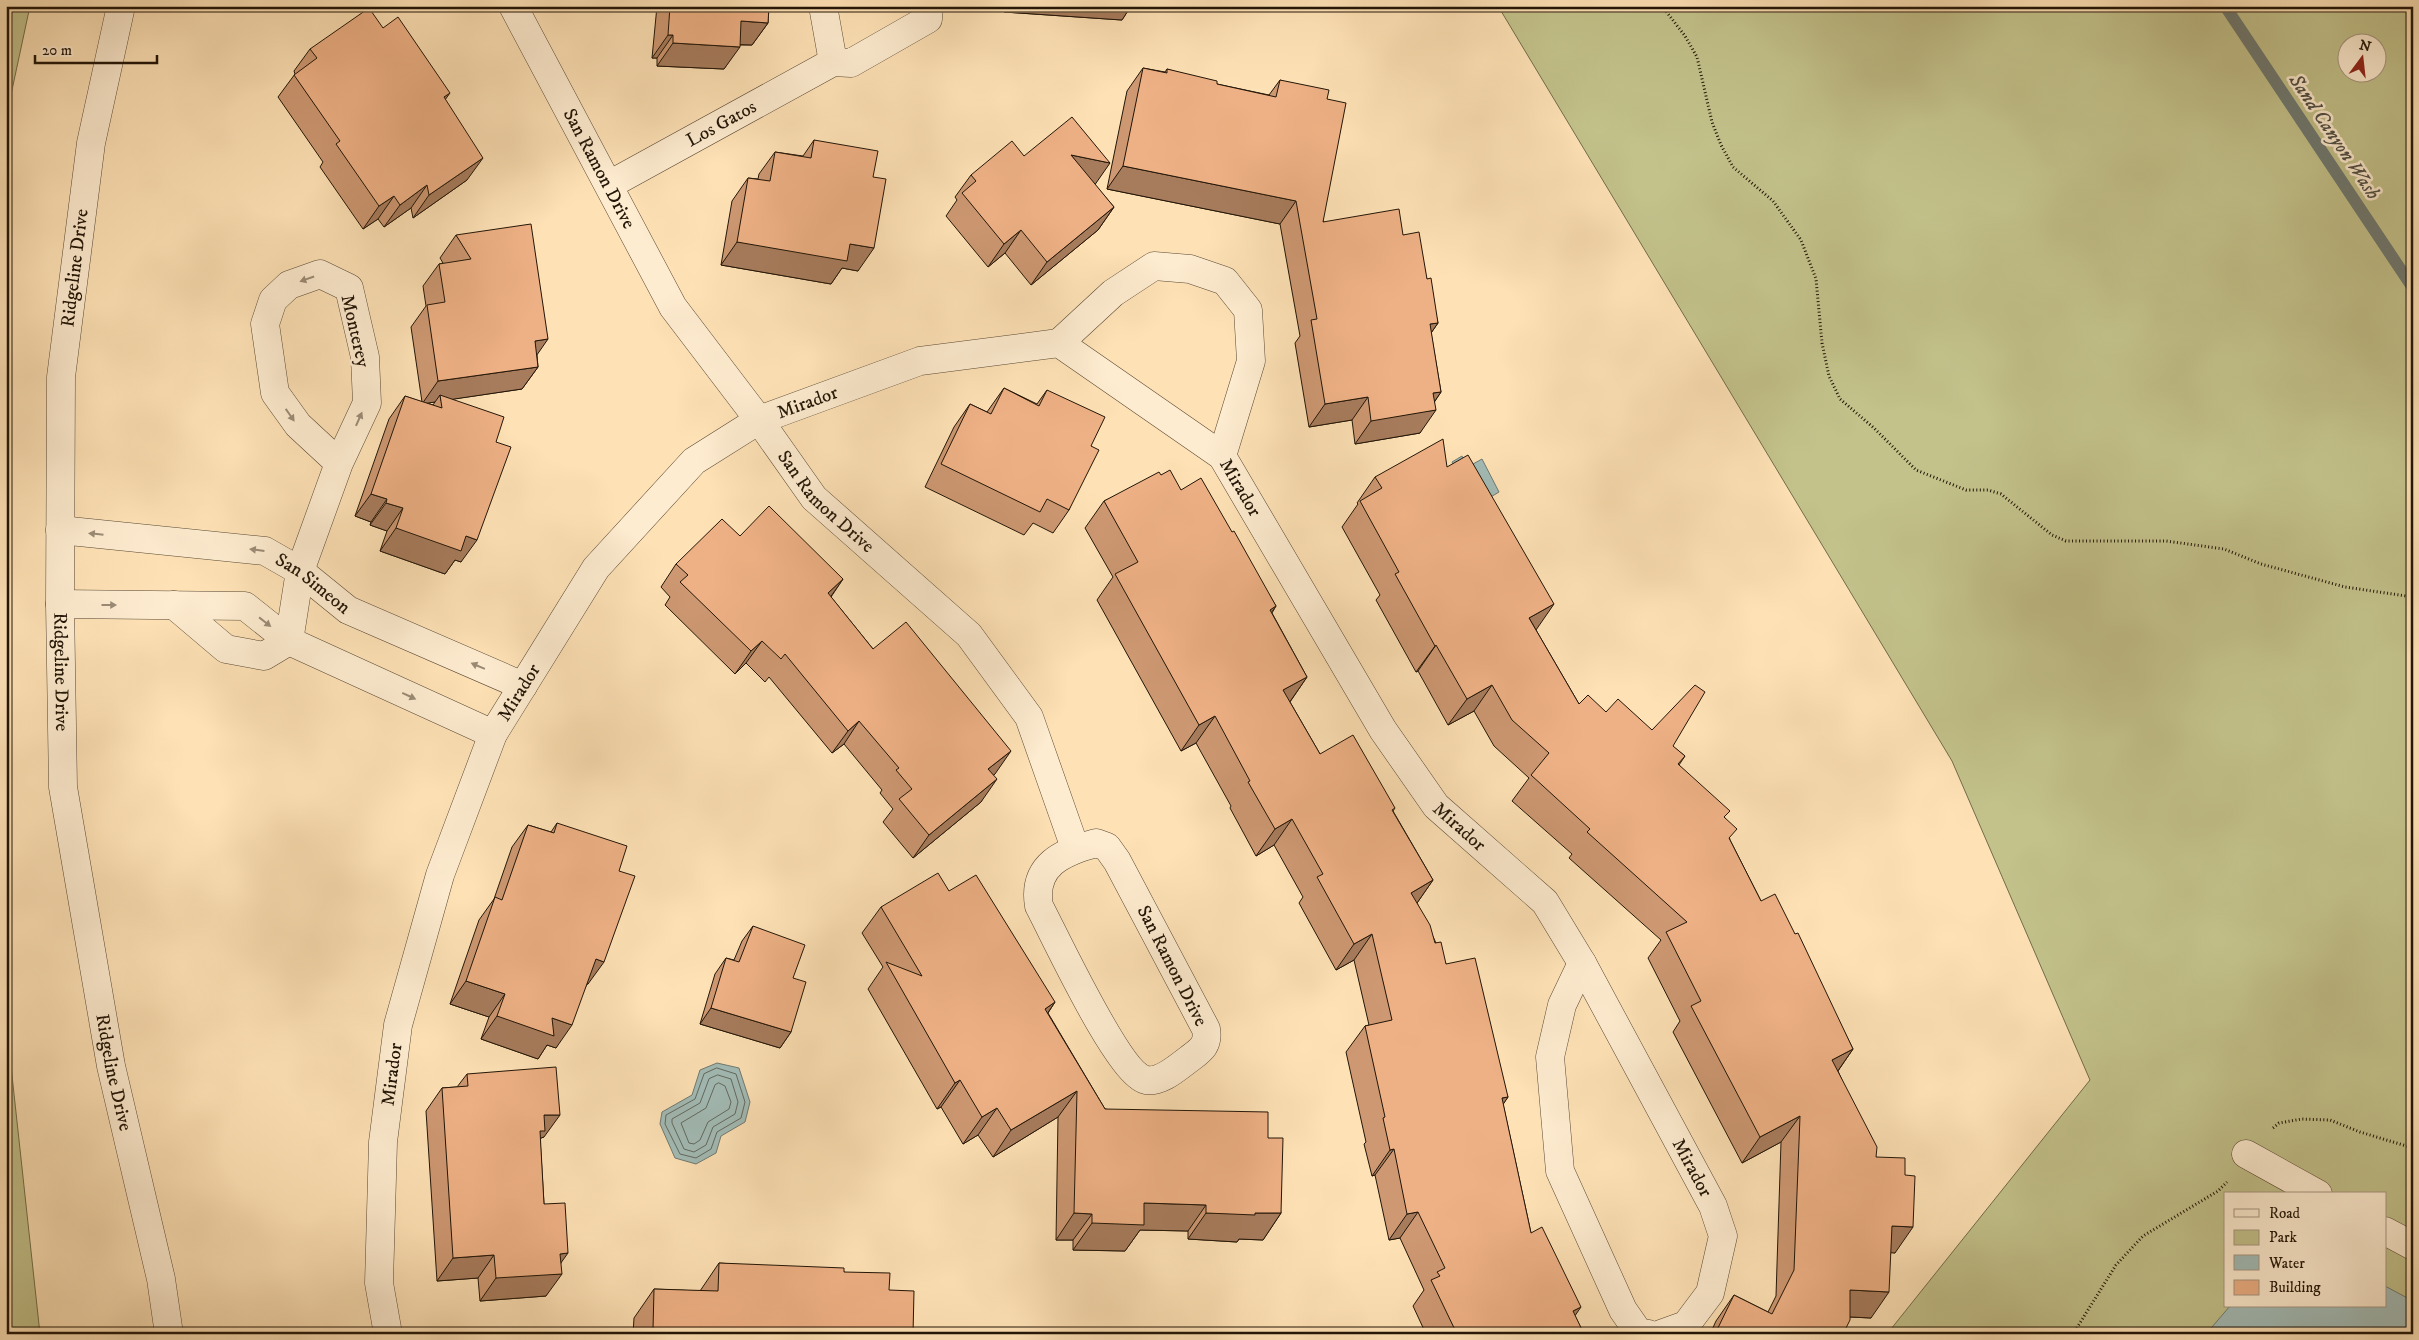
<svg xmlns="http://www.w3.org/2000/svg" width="2419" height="1340" font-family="'IM FELL DW Pica',serif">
<rect width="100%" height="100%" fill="#fee2b6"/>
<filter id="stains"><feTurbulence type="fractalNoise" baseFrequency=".004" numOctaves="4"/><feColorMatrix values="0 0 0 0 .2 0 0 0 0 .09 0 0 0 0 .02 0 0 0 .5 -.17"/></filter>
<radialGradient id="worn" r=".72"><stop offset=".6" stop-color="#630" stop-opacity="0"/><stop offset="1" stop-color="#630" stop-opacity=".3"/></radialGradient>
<path fill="#c3c28b" stroke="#726c49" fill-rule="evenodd" d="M6,6H30L6,118Z
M1498,6H2413V1334H1887L2090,1080L1952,761ZM2346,42H2376V72H2346ZM2225,1194H2385V1306H2225Z
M6,1020L40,1334H6Z"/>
<path fill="#a2bcb7" stroke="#6f7971" d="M1462,456L1465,462L1473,464L1482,459L1499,492L1471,509L1469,495L1452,462Z
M717,1063L739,1068L750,1102L745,1122L721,1136L716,1153L696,1164L675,1158L660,1124L662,1112L692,1095L700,1070Z
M2385,1286L2413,1301V1334H2206L2230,1306H2385Z"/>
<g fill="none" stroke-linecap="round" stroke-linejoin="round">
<path stroke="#62685f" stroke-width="1" d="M717,1068L736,1074L745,1102L741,1118L717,1132L711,1149L696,1158L680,1154L665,1124L666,1115L695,1099L704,1074Z
M718,1075L731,1079L738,1102L735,1114L713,1127L706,1145L694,1152L684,1149L672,1123V1119L700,1103L709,1079Z
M719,1083L725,1086L731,1102L729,1109L708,1122L700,1140L694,1144L689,1143L681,1123L706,1108L715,1085Z"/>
<path stroke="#6f7971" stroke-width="12" d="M2225,6L2413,288"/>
<defs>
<g id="minor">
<path id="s1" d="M121,6L91,143L61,377L60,604L63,787L111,1066L161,1279L169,1334"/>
<path id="s2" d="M513,6L673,307L759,420L814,498L969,635L1029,717L1075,848"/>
<path d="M823,6L833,62"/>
<path id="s3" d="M609,185L833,62L851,63L928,19L929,6"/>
<path d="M1059,343L1113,293L1154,266L1190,269L1225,281L1248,310L1251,361L1222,456"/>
<path id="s4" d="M60,530L265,551L300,571L348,610L523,686"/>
<path d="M60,604L245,606L289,641L493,734"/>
<path d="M174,605L226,649L264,656L289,641L300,571L339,463L367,403L365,357L349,288L320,274L289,285L273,300L265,324L275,393L298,425L339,463"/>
<path d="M1096,843L1107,847L1117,861L1206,1029C1209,1045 1201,1050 1189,1059C1178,1067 1161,1083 1146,1080C1118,1073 1055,936 1039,906C1032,865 1063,852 1096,843Z"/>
<path d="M1582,963L1562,1005L1550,1057L1560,1171L1623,1310L1639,1333L1648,1334"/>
<path d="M2246,1154L2318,1194"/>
<path d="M2385,1231L2413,1246"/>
<path id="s5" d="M388,1334L379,1283L383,1142L398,1025L440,875L493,734L596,568L694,461L759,420L920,361L1059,343L1222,456L1383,730L1436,806L1545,902L1582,963L1713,1206L1723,1236L1710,1293L1686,1325L1661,1334"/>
</g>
</defs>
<use href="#minor" stroke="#594833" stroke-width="29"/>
<path stroke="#221507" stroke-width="3" stroke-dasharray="1 2.5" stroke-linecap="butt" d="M1662,6L1685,36L1697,57L1712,122L1721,145L1733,167L1773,201L1801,240L1816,279L1822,343L1829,376L1840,399L1874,428L1916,470L1966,490H1988L2001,494L2052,535L2066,541H2166L2224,549L2261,564L2345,587L2413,597
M2273,1128L2279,1123L2302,1119L2330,1120L2360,1132L2413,1148
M2073,1334L2116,1265L2143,1236L2218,1191L2227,1182"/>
<use href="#minor" stroke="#feecd0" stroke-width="28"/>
</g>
<path fill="#cd9872" stroke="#221507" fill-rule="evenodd" d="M657,6H769L768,23L752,45H740L724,69L657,66V58H652Z
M1005,6H1131L1122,20L1004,12Z
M383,28L445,100L467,180L413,218L411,208L384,227L378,219L363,229L320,167L323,162L278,97L295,74L294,71L310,49Z
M1143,68L1165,72L1167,69L1217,84L1269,95L1280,80L1327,99L1323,222L1403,235L1427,279L1438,323L1431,333L1441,392L1435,401L1420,433L1355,444L1352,420L1309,427L1295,343L1300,336L1280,224L1107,189L1127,91Z
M814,140L873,177L858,271L842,268L831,284L721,265L732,201L748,178L758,179L759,174L775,152L803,156Z
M1024,156L1095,185L1114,207L1098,230L1031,285L1005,253L988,267L946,216L957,200L955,197L971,175Z
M456,235L537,355L538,367L522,389L453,399L496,442L461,562L455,560L445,574L380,551L387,531L370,525L371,522L355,516L389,419L405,396L422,402L411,327L426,306L423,286L439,264L443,263L440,258ZM435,402L433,405L427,403Z
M1004,388L1037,404L1047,390L1091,446L1069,510L1053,533L1033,523L1024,535L925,487L954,427L970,404L987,412Z
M1447,467L1536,630L1579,704L1606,712L1652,730L1685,756L1679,765L1725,818L1730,840L1761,901L1795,934L1853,1049L1838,1071L1876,1157L1895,1253L1891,1252L1871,1318L1850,1317L1843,1334H1710L1716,1321L1734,1295L1768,1312L1776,1296L1781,1142L1742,1163L1673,1032L1680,1021L1648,958L1661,940L1569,858L1572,854L1512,801L1529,778L1494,746L1474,711L1448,725L1418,671L1416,672L1376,600L1380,595L1342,527L1358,504L1357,503L1375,477Z
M1161,475L1181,490L1232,532L1276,606L1272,613L1307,677L1290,702L1320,754L1395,808L1393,811L1433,880L1417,903L1446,964L1508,1097L1503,1104L1531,1233L1575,1316L1584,1334H1426L1413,1306L1424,1290L1400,1238L1389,1240L1375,1175L1372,1176L1364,1144L1366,1142L1346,1052L1365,1026L1369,1025L1354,960L1336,970L1299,903L1303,897L1274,845L1256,856L1230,808L1231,806L1196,743L1181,751L1097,600L1113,577L1085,528L1104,501Z
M740,536L843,579L831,597L873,649L995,774L993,775L981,802L913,858L883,822L893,809L880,793L882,790L844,744L832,753L769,677L765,682L746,663L735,674L665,605L670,597L661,587L676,564Z
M557,823L619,871L588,984H587L556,1048L547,1045L538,1059L481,1039L489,1017L450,1004L479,920L494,899L512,847L528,825L551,832Z
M949,891L1055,1002L1048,1013L1105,1109L1268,1138L1281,1213L1263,1240L1239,1239L1237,1242L1188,1239V1231L1140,1230L1125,1251L1073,1250V1240H1056L1058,1117L993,1157L978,1135L963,1144L941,1107L937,1109L868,989L883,967L862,933L881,907Z
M753,926L793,978L791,1032L780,1048L700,1024L715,974L726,958L734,960L742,941Z
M467,1074L544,1137L541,1138H540L544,1204L561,1263L546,1296L480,1301L478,1278L437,1281L426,1111L442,1088L457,1087Z
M719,1263L844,1272L889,1290L913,1334H633L634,1318L654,1289L700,1291Z"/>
<path fill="#a77c5d" stroke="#221507" d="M1008,6H1131L1122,20L1004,12Z
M741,21L768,23L752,45L725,44Z
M668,35H673L657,58H652Z
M673,43L740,47L724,69L657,66Z
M450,93L434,115L444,97Z
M1071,155L1110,163L1094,186Z
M483,158L467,180L413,218L429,195Z
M1123,166L1296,201L1280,224L1107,189Z
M427,185L411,208L384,227L400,205Z
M394,196L378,219L363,229L379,206Z
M1114,207L1098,230L1031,285L1047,262Z
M1021,230L1005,253L988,267L1004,244Z
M737,242L850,244L874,248L858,271L842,268L831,284L721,265Z
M1438,323L1422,346L1430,324Z
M548,339L532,362L535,341Z
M538,367L522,389L441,401L440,395L435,402L422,404L438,381Z
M1441,392L1428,411L1436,410L1420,433L1355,444L1371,421L1433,393Z
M1368,397L1352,420L1309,427L1325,404Z
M371,494L387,499L371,522L355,516Z
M386,503L403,508L387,531L370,525Z
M396,528L466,536L477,540L461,562L455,560L445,574L380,551Z
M843,579L827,602L828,593Z
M1554,604L1536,630L1529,618Z
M1276,606L1258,632L1270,610Z
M762,641L746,663L735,674L751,651Z
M1436,645L1418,671L1416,672L1435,646Z
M1307,677L1289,703L1283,690Z
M1492,685L1474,711L1448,725L1467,699Z
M1215,716L1196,743L1181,751L1199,725Z
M859,721L844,744L832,753L848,731Z
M1011,751L995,774L972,792L988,769Z
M997,779L981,802L913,858L929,835Z
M1292,819L1274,845L1256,856L1275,829Z
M1433,880L1415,906L1411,893Z
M1372,934L1354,960L1336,970L1354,944Z
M596,959L604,962L588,984L580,982Z
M466,981L505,994L489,1017L450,1004Z
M1055,1002L1037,1029L1045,1009Z
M711,1008L791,1032L780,1048L700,1024Z
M497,1016L552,1018L572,1025L556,1048L547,1045L538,1059L481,1039Z
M1853,1049L1835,1075L1832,1060Z
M960,1080L941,1107L937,1109L955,1083Z
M1077,1091L1058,1117L993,1157L1011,1130Z
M1508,1097L1490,1124L1502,1098Z
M997,1108L978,1135L963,1144L982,1117Z
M544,1115H560L544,1137L541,1138L529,1154Z
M1800,1116L1781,1142L1742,1163L1760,1137Z
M1394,1149L1375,1175L1372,1176L1390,1150Z
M1144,1203L1206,1205L1188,1231L1140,1230L1125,1251L1073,1250L1092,1223Z
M1418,1212L1400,1238L1389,1240L1407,1214Z
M1074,1213L1092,1214L1073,1240H1056Z
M1206,1213H1281L1263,1240L1239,1239L1237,1242L1188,1239Z
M1892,1226L1913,1227L1895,1253L1874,1252Z
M568,1253L553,1274H562L546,1296L480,1301L496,1278L560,1254Z
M494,1255L478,1278L437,1281L453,1258Z
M1850,1290L1889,1292L1871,1318L1832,1316Z
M1581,1307L1563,1333L1573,1311Z"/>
<path fill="#eeb185" stroke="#221507" d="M670,6H769L768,23L741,21L740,47L673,43V35H668Z
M369,8L383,28L398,17L450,93L444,97L483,158L429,195L427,185L400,205L394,196L379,206L336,144L340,141L294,75L317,58L310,49Z
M1143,68L1167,73V69L1217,81V84L1276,97L1280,80L1329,90L1327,99L1346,103L1323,222L1399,209L1403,235L1419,232L1427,279L1431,278L1438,323L1430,324L1441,392L1433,393L1436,410L1371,421L1368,397L1325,404L1311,320L1317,319L1296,201L1123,166Z
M1072,117L1110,163L1071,155L1114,207L1047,262L1021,230L1004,244L962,193L976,181L971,175L1012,141L1024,156Z
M814,140L878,151L873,177L886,179L874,248L850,244L847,261L737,242L748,178L770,181L775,152L811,158Z
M531,224L548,339L535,341L538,367L438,381L427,305L445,302L439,264L471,259L456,235Z
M1004,388L1039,406L1047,390L1105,417L1091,446L1099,450L1069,510L1047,499L1040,512L941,464L970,404L991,414Z
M440,395L504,417L496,442L511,447L477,540L466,536L461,551L396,528L403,508L386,503L387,499L371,494L405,396L442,408Z
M1443,439L1447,467L1468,455L1554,604L1529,618L1579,704L1588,695L1606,712L1618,699L1652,730L1695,685L1705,692L1673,746L1685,756L1678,764L1730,811L1724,817L1737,829L1729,838L1761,901L1775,894L1795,934L1798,933L1853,1049L1832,1060L1877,1147L1876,1157L1905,1158V1175L1915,1176L1913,1227L1892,1226L1889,1292L1850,1290V1320L1843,1334H1715L1734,1295L1772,1314L1794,1270L1800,1116L1760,1137L1691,1006L1701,1001L1666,932L1687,922L1587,832L1590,829L1531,775L1549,753L1512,720L1492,685L1467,699L1436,645L1435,646L1395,574L1399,572L1360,501L1382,488L1375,477Z
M1170,470L1181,490L1201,478L1232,532L1234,531L1276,606L1270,610L1307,677L1283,690L1320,754L1353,735L1395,808L1392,810L1433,880L1411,893L1430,925L1435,943L1441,942L1446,964L1475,958L1508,1097L1502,1098L1531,1233L1542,1227L1581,1307L1573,1311L1584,1334H1457L1431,1280L1440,1276L1437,1272L1445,1268L1418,1212L1407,1214L1394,1149L1390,1150L1383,1118L1385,1117L1365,1026L1392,1020L1372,934L1354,944L1317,877L1323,874L1292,819L1275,829L1248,782L1250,781L1215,716L1199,725L1115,574L1138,562L1104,501L1159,472L1161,475Z
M769,506L843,579L828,593L873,649L906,622L1011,751L988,769L997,779L929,835L899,799L912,789L896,770L899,768L859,721L848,731L785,654L781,659L762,641L751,651L680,582L688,575L676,564L722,519L740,536Z
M557,823L627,846L619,871L635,876L604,962L596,959L572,1025L552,1018L554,1036L497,1016L505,994L466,981L495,897L502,900L528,825L554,833Z
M938,873L949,891L976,875L1055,1002L1045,1009L1105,1109L1268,1112V1138H1283L1281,1213H1255V1215L1206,1213V1205L1144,1203V1225L1092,1223V1214L1074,1213L1077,1091L1011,1130L997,1108L982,1117L960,1080L955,1083L886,962L922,976L881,907Z
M753,926L805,945L793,978L806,982L791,1032L711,1008L726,958L739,962Z
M556,1067L560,1115H544L545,1131H540L544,1204L565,1203L568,1253L560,1254L562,1274L496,1278L494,1255L453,1258L442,1088L468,1086L467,1074Z
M719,1263L844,1268V1272L890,1273L889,1290L914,1291L913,1334H647V1329H653L654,1289L718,1291Z"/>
<defs><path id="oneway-solid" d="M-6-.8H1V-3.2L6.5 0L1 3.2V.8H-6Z" transform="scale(1.25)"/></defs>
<g fill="#9b8b76">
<use href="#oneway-solid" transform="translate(307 279) rotate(161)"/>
<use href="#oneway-solid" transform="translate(290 415) rotate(55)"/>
<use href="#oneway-solid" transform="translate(359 419) rotate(-66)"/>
<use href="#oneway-solid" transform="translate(96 534) rotate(-174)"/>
<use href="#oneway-solid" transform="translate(257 550) rotate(-173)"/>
<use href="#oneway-solid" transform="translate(109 605)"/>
<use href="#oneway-solid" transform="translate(265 622) rotate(38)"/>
<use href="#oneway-solid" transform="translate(478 666) rotate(-157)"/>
<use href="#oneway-solid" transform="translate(409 696) rotate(25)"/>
</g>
<g text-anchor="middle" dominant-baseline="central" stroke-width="5" stroke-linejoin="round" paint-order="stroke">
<g font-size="19" fill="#221507" stroke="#feecd0">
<text stroke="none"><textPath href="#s3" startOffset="128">Los Gatos</textPath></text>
<text stroke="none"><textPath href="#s2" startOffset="184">San Ramon Drive</textPath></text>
<text transform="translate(75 268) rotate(-83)">Ridgeline Drive</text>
<text transform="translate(355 331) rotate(77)">Monterey</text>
<text stroke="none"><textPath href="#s5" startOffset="1086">Mirador</textPath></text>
<text stroke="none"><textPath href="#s5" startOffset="1581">Mirador</textPath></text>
<text stroke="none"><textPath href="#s2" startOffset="589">San Ramon Drive</textPath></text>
<text stroke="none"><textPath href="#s4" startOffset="264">San Simeon</textPath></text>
<text stroke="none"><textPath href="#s1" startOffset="671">Ridgeline Drive</textPath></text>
<text stroke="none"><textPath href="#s5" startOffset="666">Mirador</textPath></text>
<text stroke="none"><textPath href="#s5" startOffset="1986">Mirador</textPath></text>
<text transform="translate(1172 966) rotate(63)">San Ramon Drive</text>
<text stroke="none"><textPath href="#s1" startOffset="1076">Ridgeline Drive</textPath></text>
<text stroke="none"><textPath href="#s5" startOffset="261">Mirador</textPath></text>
<text stroke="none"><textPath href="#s5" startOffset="2404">Mirador</textPath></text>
</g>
<g font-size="20" font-style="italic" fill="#4f4f45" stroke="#feecd0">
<text transform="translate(2334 137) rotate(56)">Sand Canyon Wash</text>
</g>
</g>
<rect width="2419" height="1340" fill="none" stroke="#fee2b6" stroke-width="25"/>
<rect x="8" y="8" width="2404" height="1325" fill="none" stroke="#221507" stroke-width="2.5"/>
<rect x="12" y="12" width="2394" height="1315" fill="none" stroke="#221507"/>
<rect x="2224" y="1192" width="162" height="115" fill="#feecd0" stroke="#a69680"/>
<rect x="2234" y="1209" width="25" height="8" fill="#feecd0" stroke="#a69680"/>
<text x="2269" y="1218" font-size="15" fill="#221507">Road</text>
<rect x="2234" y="1230" width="25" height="15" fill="#c3c28b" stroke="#a69680"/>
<text x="2269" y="1242" font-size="15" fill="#221507">Park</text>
<rect x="2234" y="1255" width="25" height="15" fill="#a2bcb7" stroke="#a69680"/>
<text x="2269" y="1268" font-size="15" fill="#221507">Water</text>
<rect x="2234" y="1280" width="25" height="15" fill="#eeb185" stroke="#a69680"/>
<text x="2269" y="1292" font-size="15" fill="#221507">Building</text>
<g transform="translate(2362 58) rotate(15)"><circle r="24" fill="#feecd0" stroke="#a69680"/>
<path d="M0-4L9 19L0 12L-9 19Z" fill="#8f2418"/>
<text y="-8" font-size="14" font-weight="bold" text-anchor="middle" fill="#221507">N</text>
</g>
<path d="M35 55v8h122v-8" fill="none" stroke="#221507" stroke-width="2.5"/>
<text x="42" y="55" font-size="15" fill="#221507" stroke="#feecd0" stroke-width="4" paint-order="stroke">20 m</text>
<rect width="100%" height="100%" filter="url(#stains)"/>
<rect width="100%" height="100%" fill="url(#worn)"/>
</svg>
